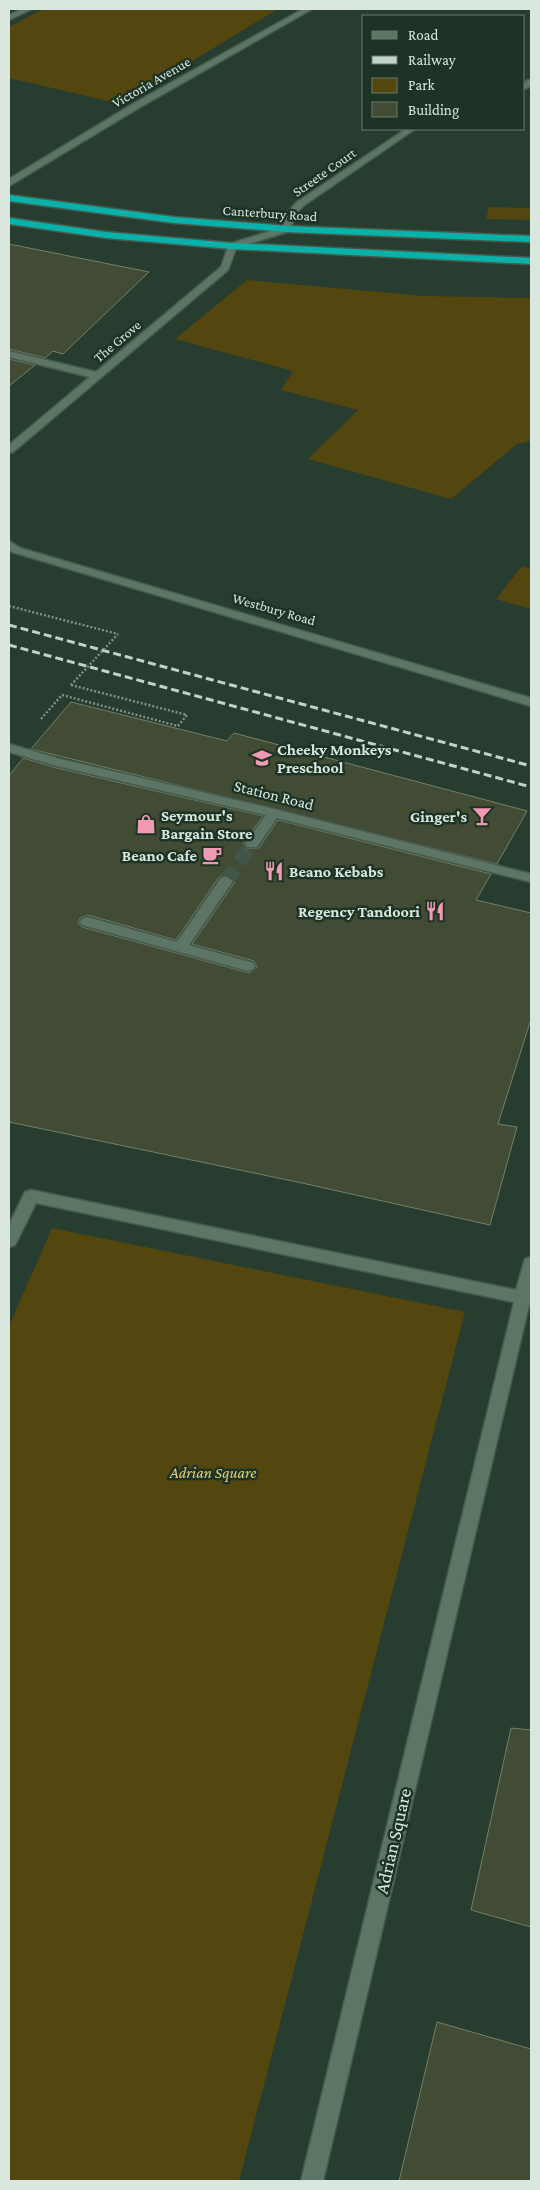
<svg xmlns="http://www.w3.org/2000/svg" width="540" height="2190" font-family="'Crimson Pro',serif">
<rect width="100%" height="100%" fill="#263d2f"/>
<path fill="#53460e" d="M43,9H278L121,104L9,78V27Z
M489,207L531,208V220L486,219Z
M247,280L424,296L531,298V441L517,444L451,499L308,459L358,410L281,390L293,371L175,339Z
M522,566L531,569V609L496,599Z
M52,1228L465,1312L239,2181H9V1326Z"/>
<path fill="#424b34" stroke="#757f67" fill-rule="evenodd" d="M9,244L149,272L63,354L53,351L45,358L9,349Z
M9,359L35,365L9,386Z
M71,702L227,741L234,733L527,811L497,864L31,749Z
M23,758L57,768L263,816L243,843L247,849L259,848L278,820L491,874L476,900L531,913V1019L498,1124L517,1127L490,1225L302,1183L9,1122V776ZM227,875L234,879L235,882L192,944L254,961L257,967L249,973L82,927L78,923L80,918L88,915L176,940L219,877Z
M511,1728L531,1730V1927L471,1910Z
M437,2022L531,2049V2181H399Z"/>
<g fill="none" stroke-linecap="round" stroke-linejoin="round">
<path stroke="#415649" stroke-width="15" stroke-dasharray="15 8" stroke-linecap="butt" d="M226,881L252,844"/>
<defs>
<path id="minor" d="M22,9H32L9,20V15Z
M303,9H312L137,109L9,186V179L131,105Z
M528,80H531V86L524,89V83Z
M406,129H415L303,206L295,215L290,231L236,248L228,270L13,452L9,453V445L90,377L9,357V351L96,372L221,267L229,244L283,227L286,214L297,202Z
M9,541L20,548L531,698V706L12,552L9,550Z
M9,744L60,759L274,809L531,874V882L277,818L257,847H247L245,844L266,815L57,766L9,752Z
M226,877L233,881L189,945L253,963L255,966L253,969L248,971L82,925L80,922L82,919L87,917L177,942L221,878Z
M31,1190L516,1290L525,1259L531,1257V1305H529L323,2181H301L514,1302L36,1203L15,1245L9,1247V1225L25,1192Z"/>
<path id="highway" d="M9,195L174,217L287,226L531,236V242L287,232L174,223L9,201Z
M9,218L106,232L232,243L531,258V264L232,249L106,238L9,224Z"/>
</defs>
<use href="#minor" stroke="#465b4f" stroke-width="3"/>
<use href="#highway" stroke="#465b4f" stroke-width="3"/>
<path stroke="#7f9186" stroke-width="2.5" stroke-dasharray="2 2" stroke-linecap="butt" d="M9,606L118,634
M41,719L62,695L178,726L187,715L71,685"/>
<use href="#minor" fill="#5c7565" fill-rule="evenodd"/>
<use href="#highway" fill="#08b2a9" fill-rule="evenodd"/>
<path stroke="#c3d2c9" stroke-width="3" stroke-dasharray="8 4" stroke-linecap="butt" d="M9,625L531,766
M9,645L531,787"/>
<path stroke="#7f9186" stroke-width="2.5" stroke-dasharray="2 2" stroke-linecap="butt" d="M71,685L118,634"/>
</g>
<defs>
<symbol id="school-bare" viewBox="-9 -9 18 18"><path d="M0-5L7-2L0 1L-7-2ZM-4 1L0 2.5L4 1V4Q0 6-4 4Z" fill="#f19ab3" stroke="#1c3325" stroke-width="2.5" paint-order="stroke"/></symbol>
<symbol id="bar-bare" viewBox="-9 -9 18 18"><path d="M-6-5H6L.8 .8V4.5H3.5V6h-7V4.5H-.8V.8Z" fill="#f19ab3" stroke="#1c3325" stroke-width="2.5" paint-order="stroke"/></symbol>
<symbol id="shop-bare" viewBox="-9 -9 18 18"><path d="M-5-2.5h2.3a2.7 3.5 0 0 1 5.4 0H5L5.5 6h-11ZM-1.5-2.5h3a1.5 2.3 0 0 0-3 0Z" fill="#f19ab3" stroke="#1c3325" stroke-width="2.5" paint-order="stroke"/></symbol>
<symbol id="cafe-bare" viewBox="-9 -9 18 18"><path d="M-5.5-4.5H6V0H3Q3 3.5 0 3.5H-2.5Q-5.5 3.5-5.5 0ZM3-3.2v2h1.7v-2ZM-6 4.5H4V6H-6Z" fill="#f19ab3" stroke="#1c3325" stroke-width="2.5" paint-order="stroke"/></symbol>
<symbol id="restaurant-bare" viewBox="-9 -9 18 18"><path d="M-5-6h1v4h1v-4h1v4h1v-4h1v5L-1.5 .5V6h-2V.5L-5-1ZM5-6V6H3V1.5H1.5Q1.5-4 5-6Z" fill="#f19ab3" stroke="#1c3325" stroke-width="2.5" paint-order="stroke"/></symbol>
</defs>
<g fill-rule="evenodd">
<use href="#school-bare" x="248" y="744" width="28" height="28"/>
<use href="#bar-bare" x="468" y="802" width="28" height="28"/>
<use href="#shop-bare" x="132" y="810" width="28" height="28"/>
<use href="#cafe-bare" x="198" y="841" width="28" height="28"/>
<use href="#restaurant-bare" x="260" y="857" width="28" height="28"/>
<use href="#restaurant-bare" x="421" y="897" width="28" height="28"/>
</g>
<g text-anchor="middle" dominant-baseline="central" stroke-width="5" stroke-linejoin="round" paint-order="stroke">
<g font-size="14" fill="#d9e7de" stroke="#1c3325">
<text transform="translate(151 82) rotate(-30)">Victoria Avenue</text>
<text transform="translate(324 172) rotate(-35)">Streete Court</text>
<text transform="translate(270 213) rotate(4)">Canterbury Road</text>
<text transform="translate(117 341) rotate(-40)">The Grove</text>
<text transform="translate(274 609) rotate(16)">Westbury Road</text>
</g>
<g font-size="16" font-weight="bold" fill="#d9e7de" stroke="#1c3325" text-anchor="start">
<text x="277" y="749">Cheeky Monkeys<tspan x="277" dy="18">Preschool</tspan></text>
<text x="161" y="815">Seymour's<tspan x="161" dy="18">Bargain Store</tspan></text>
<text x="467" y="816" text-anchor="end">Ginger's</text>
<text x="197" y="855" text-anchor="end">Beano Cafe</text>
<text x="289" y="871">Beano Kebabs</text>
<text x="420" y="911" text-anchor="end">Regency Tandoori</text>
</g>
<g font-size="16" fill="#d9e7de" stroke="#1c3325">
<text transform="translate(274 795) rotate(14)">Station Road</text>
</g>
<g font-size="16" font-style="italic" fill="#e3cd7a" stroke="#1c3325">
<text x="213" y="1472">Adrian Square</text>
</g>
<g font-size="19" fill="#d9e7de" stroke="#1c3325">
<text transform="translate(393 1841) rotate(-77)">Adrian Square</text>
</g>
</g>
<rect width="540" height="2190" fill="none" stroke="#d9e7de" stroke-width="20"/>
<rect x="362" y="15" width="162" height="115" fill="#1c3325" stroke="#687b6f"/>
<rect x="372" y="31" width="25" height="8" fill="#5c7565" stroke="#687b6f"/>
<text x="408" y="40" font-size="15" fill="#d9e7de">Road</text>
<rect x="372" y="56" width="25" height="8" fill="#c3d2c9" stroke="#687b6f"/>
<text x="408" y="65" font-size="15" fill="#d9e7de">Railway</text>
<rect x="372" y="78" width="25" height="15" fill="#53460e" stroke="#687b6f"/>
<text x="408" y="90" font-size="15" fill="#d9e7de">Park</text>
<rect x="372" y="102" width="25" height="15" fill="#424b34" stroke="#687b6f"/>
<text x="408" y="115" font-size="15" fill="#d9e7de">Building</text>
</svg>
